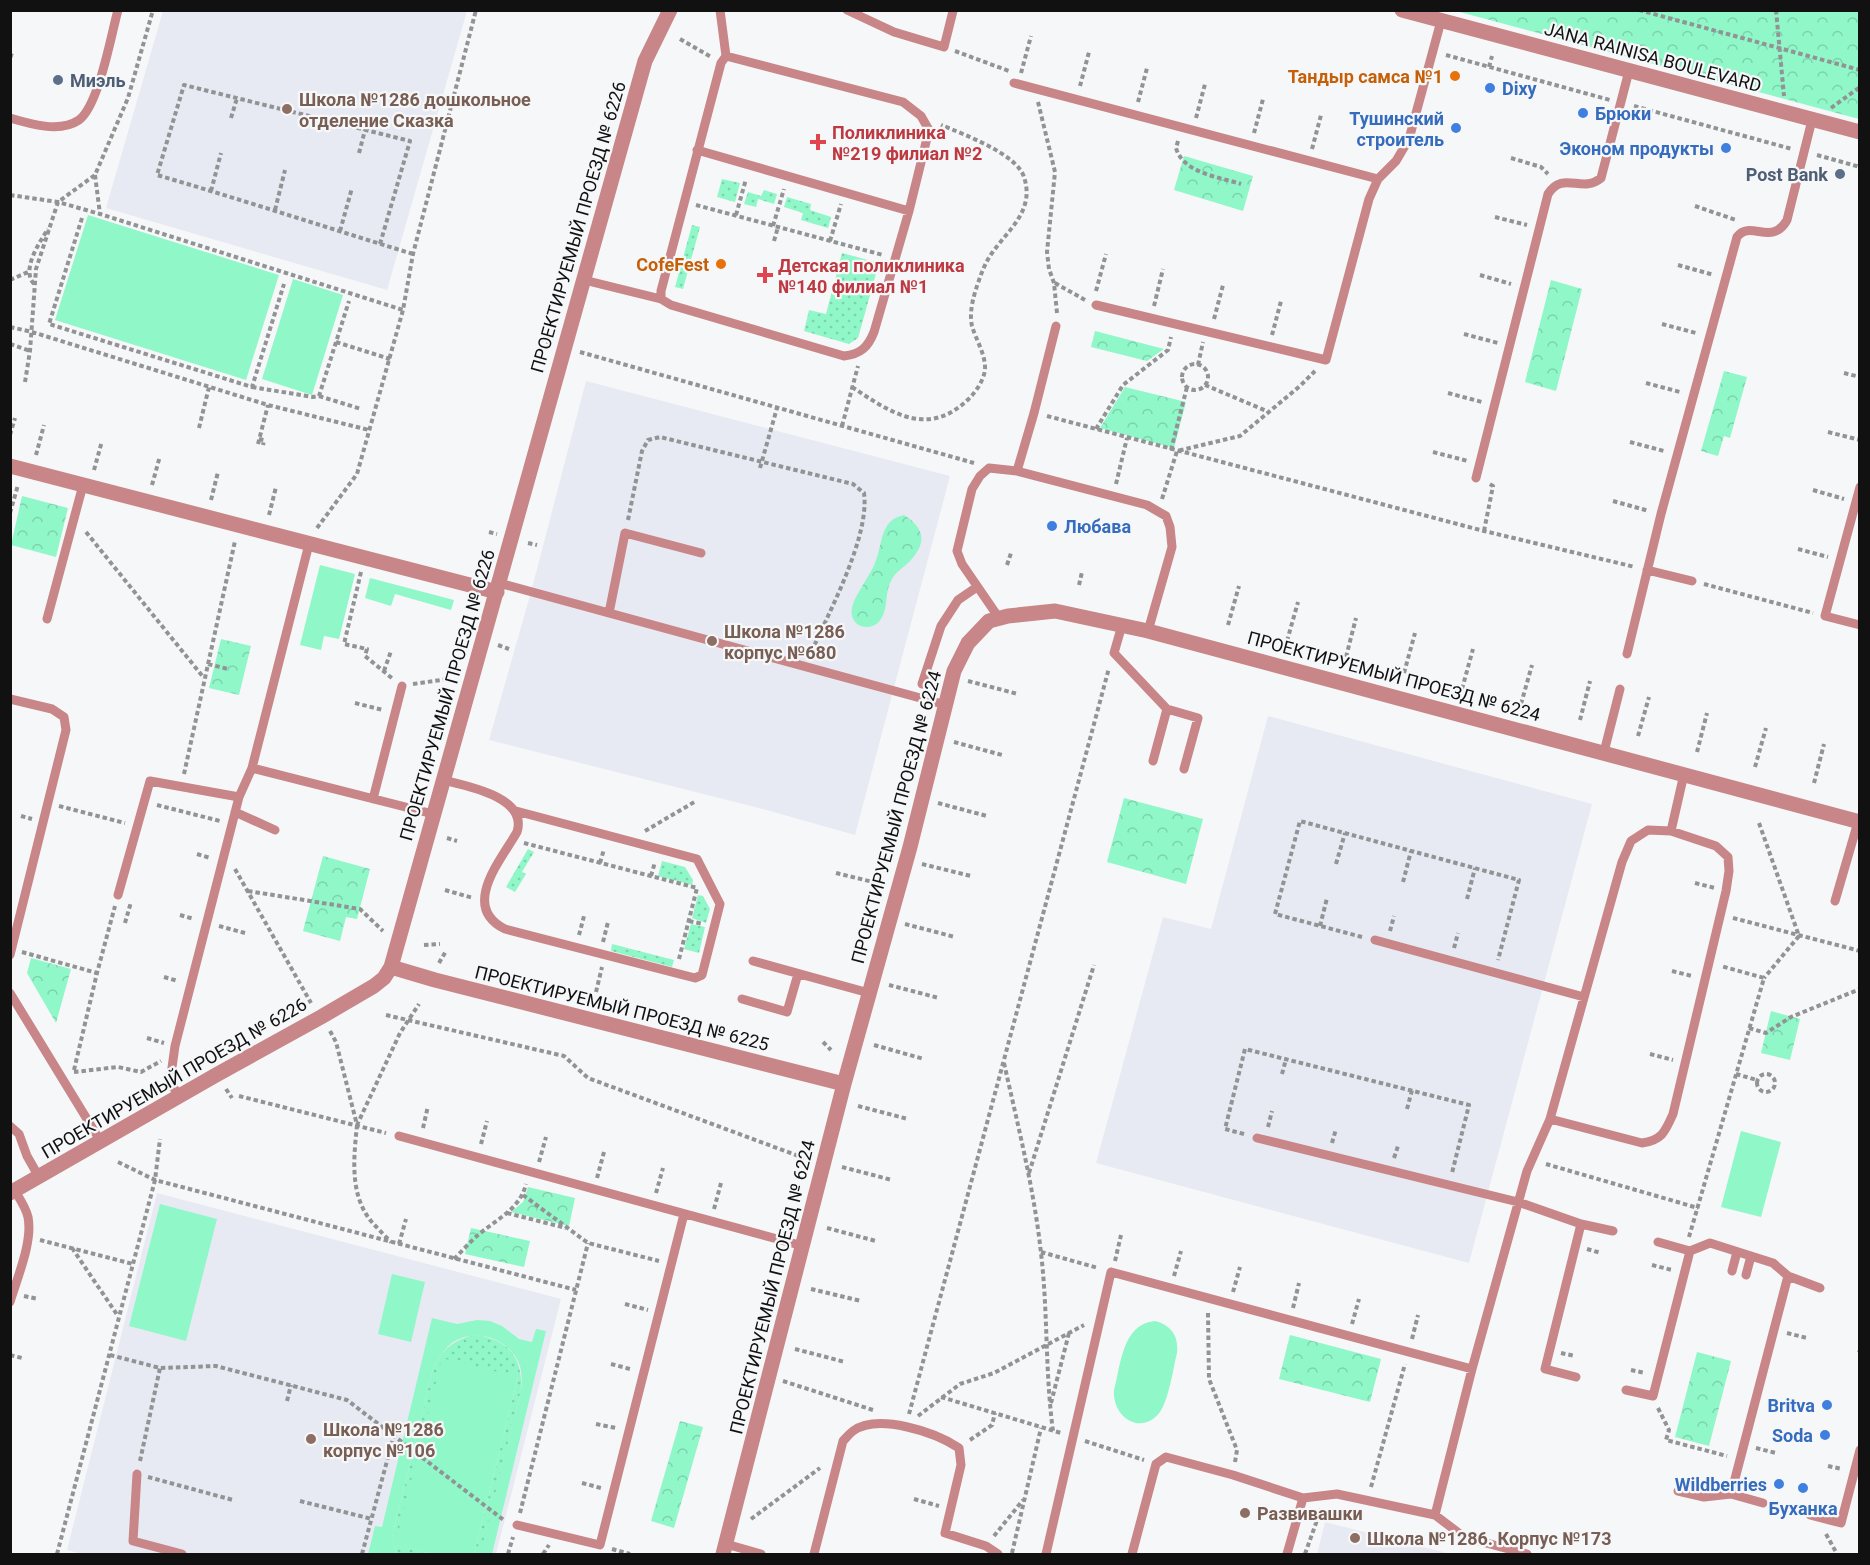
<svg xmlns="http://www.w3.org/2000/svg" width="1870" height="1565" font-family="Roboto,sans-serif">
<defs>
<pattern id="grass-dots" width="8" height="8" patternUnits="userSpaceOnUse" patternTransform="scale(1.5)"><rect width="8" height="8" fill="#90f7c9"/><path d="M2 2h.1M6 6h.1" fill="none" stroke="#7bd3ac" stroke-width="1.8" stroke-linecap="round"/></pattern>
<pattern id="park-crowns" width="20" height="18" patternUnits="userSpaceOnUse" patternTransform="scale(1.5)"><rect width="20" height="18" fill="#90f7c9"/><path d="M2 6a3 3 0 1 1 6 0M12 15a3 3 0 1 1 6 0" fill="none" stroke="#7bd3ac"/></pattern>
</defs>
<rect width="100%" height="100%" fill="#f6f7f8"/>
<path fill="#e8eaf3" d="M163,11H467L387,290L106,208Z
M586,381L950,476L855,835L759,808L489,740L531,592Z
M1268,716L1592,804L1469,1263L1096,1163L1163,917L1211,929Z
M157,1193L561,1299L496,1554H82L67,1550Z
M1325,1522L1451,1554H1317Z"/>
<path fill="url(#grass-dots)" d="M722,179L740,183L735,202L717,197Z
M764,190L777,194L774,204L758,199L756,207L744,204L748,192L761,196Z
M787,197L811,204L810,210L831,217L828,228L801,220L803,213L784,207Z
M692,225L700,227L683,289L675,287Z
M842,253L879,263L858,338L849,344L804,331L809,310L826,314Z
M528,849L534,852L522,872L526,874L515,892L506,887Z
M662,861L685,867L693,880L692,885L658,876Z
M698,895L703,896L710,909L706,923L692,918Z
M691,924L705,927L699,953L684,949Z
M612,944L674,960L672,967L611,951Z
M475,1335C508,1339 523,1357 521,1390L482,1550L480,1554H474L518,1377L396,1545L432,1554H397L393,1540L394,1529L433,1369C443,1349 454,1339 475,1335Z"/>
<path fill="url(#park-crowns)" d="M1456,11H1859V119Z
M1184,156L1253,176L1243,211L1174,190Z
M1551,280L1582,289L1556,391L1525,382Z
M1095,331L1164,349L1147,361L1091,347Z
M1724,371L1747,377L1730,438L1724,436L1718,456L1701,451Z
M1125,387L1186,402L1174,448L1100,428Z
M22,496L68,508L56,557L11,545Z
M904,515C923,527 928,541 911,560C905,567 896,571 892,579C884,592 889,607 881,619C871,634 848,627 852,608C854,596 870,576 875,563C883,545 879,520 904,515Z
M221,639L251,646L239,695L209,688Z
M1124,798L1203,819L1186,884L1107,862Z
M323,856L370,869L357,919L346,917L340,941L303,931Z
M31,958L71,969L56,1023L27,973Z
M1771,1011L1800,1019L1790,1060L1761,1053Z
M528,1187L575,1198L569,1226L511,1212L523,1202Z
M471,1228L530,1241L524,1267L465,1254Z
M1290,1335L1381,1359L1370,1402L1279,1379Z
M1697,1352L1731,1361L1709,1446L1675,1437Z
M680,1421L703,1427L674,1528L651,1521Z"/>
<path fill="#90f7c9" d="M88,215L279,275L246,380L55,320Z
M293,279L343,295L312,395L262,379Z
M320,565L355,574L339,639L324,636L321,650L300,645Z
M370,578L454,600L451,610L395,594L391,606L365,598Z
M1741,1131L1781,1142L1761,1217L1721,1207Z
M160,1204L217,1219L186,1341L129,1326Z
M392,1274L425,1282L411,1342L378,1334Z
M432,1318L457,1324L477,1320L490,1321L502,1326L519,1339L532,1342L536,1329L546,1331L492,1554H480L521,1390C522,1382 522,1374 520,1366C511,1339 477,1327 453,1342C444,1349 438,1359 433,1369L394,1529L393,1540L397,1554H368L375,1526L382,1527Z
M1155,1321C1171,1325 1179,1336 1177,1353C1173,1369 1169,1399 1160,1412C1142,1436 1112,1418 1114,1390C1121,1365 1122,1324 1155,1321Z
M442,1358L518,1377L474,1554H432L395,1545Z"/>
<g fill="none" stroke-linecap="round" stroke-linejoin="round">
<path stroke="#929394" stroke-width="4" stroke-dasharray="4.5 3" stroke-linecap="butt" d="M1639,10L1860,70
M1776,10L1784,96
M680,39L711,57
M955,51L1009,71
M10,55L13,56
M1446,55L1610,100
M1489,67L1492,56
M1021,73L1031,36
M1080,86L1089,52
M1038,102L1055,172L1047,252L1049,269L1054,283L1057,313
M1138,102L1147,68
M1634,106L1792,149
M1831,108L1860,87
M231,118L237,98
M1196,118L1205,84
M1254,133L1263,99
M1178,141L1176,148C1183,173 1219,177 1241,184
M1312,149L1321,115
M359,153L365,130
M1817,155L1860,167
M1511,158L1541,167L1548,174
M95,175L100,214
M211,191L221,153
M10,195L58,202L100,214L403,310
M696,205L883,255
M1695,206L1736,220
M275,210L285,170
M736,215L746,179
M1495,217L1527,225
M82,218L49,324L252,387L284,284
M773,226L784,189
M340,231L352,188
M774,241L778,227
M830,241L841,204
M380,244L410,141L184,85L157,175C243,200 328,228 413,254
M1678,265L1714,275
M1480,275L1511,284
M10,280L28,272
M1055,283L1085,300
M34,284C21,270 39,243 48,229
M1096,291L1106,254
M1154,306L1163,269
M1214,319L1223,285
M1662,324L1696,333
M10,327L32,332L268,405L369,430
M1464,334L1498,343
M1272,335L1281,301
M540,338L550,343
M336,342L390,359
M10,344L30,351
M580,352L974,463
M1182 377a13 13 0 1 1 26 0a13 13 0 1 1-26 0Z
M1198,365L1203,342
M1844,373L1860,377
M25,382L30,351L36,269L58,202L95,175L128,98L153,10
M1646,383L1680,392
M1205,385L1269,412
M252,387L313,397L319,396L349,301
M852,387C887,410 924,437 963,404C973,396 983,383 985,370C986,355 976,340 972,326C969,313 973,298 977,286C981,274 985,263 992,253C1009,229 1035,210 1024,177C1017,154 963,134 941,125
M1448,393L1482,402
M319,396L361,409
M1047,416L1484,531L1635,567
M842,426L858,366
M199,428L209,387
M1096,429L1123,385L1168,350L1171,337
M1828,432L1860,440
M10,435L15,418
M259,439L264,440L263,445
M1630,442L1664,451
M258,444L268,405
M1171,450L1187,387
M1433,452L1468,461
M36,455L44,425
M760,468L777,408
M94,470L102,441
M1116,484L1127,438
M152,485L160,456
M1813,490L1844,499
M1162,499L1177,451L1240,436L1300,386L1315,371
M211,500L218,472
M1613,501L1649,511
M10,513L18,485
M269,515L276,487
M628,520L642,451L648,440L660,437L853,484L864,493C870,537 828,614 810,655
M317,528L357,474L403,310L413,254L476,10
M1484,531L1493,486L1488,483
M86,532L204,678
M489,532L497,534
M528,543L537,545
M1798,549L1828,557
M1007,565L1011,553
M361,572L344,644L367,649L365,656L393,679
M1704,584L1813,613
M1079,585L1082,572
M1228,625L1239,586
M1287,641L1298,602
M498,645L509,649
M1346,657L1356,618
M208,664L228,669
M384,671L391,651
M1404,673L1415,633
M968,681L1018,694
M413,684L448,679
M1462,689L1473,649
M355,703L383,710
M1521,704L1532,665
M1580,720L1590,681
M1638,736L1649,697
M954,742L1002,755
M1697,752L1707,713
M1755,767L1766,728
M184,774L235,541
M1814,783L1824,744
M938,803L987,816
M157,805L220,821
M59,806L125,823
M21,816L32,819
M1759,823L1799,936L1764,978
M406,827L415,829
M645,831L696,801
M447,838L457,841
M883,839L895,843
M524,843L697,888
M197,854L210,858
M600,863L604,849
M922,864L971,876
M1336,864L1345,833
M235,869L311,1003
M836,873L873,882
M651,876L655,862
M1403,882L1411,851
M1695,883L1715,888
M445,890L473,898
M248,891L360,909L383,931
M1467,899L1475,868
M180,915L194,919
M1733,918L1860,951
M689,921L703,924
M125,923L131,902
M905,924L955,937
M219,926L245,933
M1320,926L1327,898
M1390,931L1394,916
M579,935L584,916
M1362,937L1275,914L1300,821L1519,880L1498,960
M603,942L608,922
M424,945L440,944
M1454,948L1458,933
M22,952L97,973
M679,959L697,888
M439,963L446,951
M1672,971L1692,976
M164,977L178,981
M889,985L939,998
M596,992L602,967
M386,1015L564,1056L588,1078L804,1158
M1749,1028L1766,1033L1791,1017L1860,989
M330,1031L336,1042L357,1125L400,1033L419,1004
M147,1038L164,1043
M823,1042L831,1050
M874,1045L924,1059
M1650,1054L1673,1060
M1004,1063C1018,1126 1034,1189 1041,1253C1048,1312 1045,1372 1053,1431
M74,1070L97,973L115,906
M74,1072L118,1067L141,1072L161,1061
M1757 1083a9 9 0 1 1 18 0a9 9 0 1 1-18 0Z
M1282,1074L1286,1059
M1736,1074L1757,1080
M226,1089L232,1098
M239,1096L386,1133
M858,1106L908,1119
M1407,1109L1412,1090
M357,1125C354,1156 349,1194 371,1221C377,1228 384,1235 391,1242
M1268,1127L1272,1111
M423,1128L428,1106
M1244,1134L1225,1129L1245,1049L1469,1105L1452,1173
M1332,1143L1336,1129
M481,1144L487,1121
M1394,1158L1398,1146
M118,1162L155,1180L576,1290
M539,1162L546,1137
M1546,1164L1698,1208
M842,1167L892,1180
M1029,1173L1094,965
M597,1178L604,1152
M656,1193L663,1168
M523,1195L588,1243L659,1261
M714,1209L721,1183
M507,1213L566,1228
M827,1228L876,1241
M1689,1237L1764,978L1721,966
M40,1240L133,1264
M399,1244L406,1219
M72,1248L118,1316
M1587,1249L1601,1253
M1041,1252L1098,1268
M454,1259C462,1251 470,1242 478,1235C497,1219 520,1209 526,1184
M1115,1261L1121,1235
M1652,1265L1672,1270
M1174,1276L1181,1251
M811,1289L861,1301
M1233,1292L1240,1267
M24,1296L38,1299
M625,1304L648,1310
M1293,1308L1299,1283
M1208,1313L1209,1379L1237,1450L1235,1462
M1352,1324L1359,1299
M1787,1333L1807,1338
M1412,1339L1418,1315
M795,1349L845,1362
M1858,1350L1860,1351
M1561,1353L1575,1356
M10,1355L22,1358
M110,1355L160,1368L216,1366L347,1400L505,1521
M611,1364L630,1369
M1631,1370L1645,1373
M783,1381L873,1410
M941,1397L1061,1433
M287,1401L291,1385
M1051,1403L1069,1333
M1658,1408L1669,1430L1666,1440L1727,1456
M909,1414L1109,668
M918,1416L960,1384L994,1373L1084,1325
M596,1424L616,1428
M970,1440L992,1425L995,1413
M1085,1441L1144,1460
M1756,1448L1776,1453
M140,1461L160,1368
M1828,1466L1842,1469
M148,1477L233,1500
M582,1483L601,1488
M1371,1487L1405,1364
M914,1499L939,1506
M300,1501L372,1519
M520,1513L588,1243
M751,1519L820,1468
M1826,1534L1837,1554
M994,1536L1023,1500
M612,1549L630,1554
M1012,1553L1041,1428
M57,1554L155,1180L160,1139
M362,1554L394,1435
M508,1554L513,1537
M543,1554L549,1545
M1305,1554L1321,1509"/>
<path stroke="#c88688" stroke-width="9" d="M720,10L726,56L721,63L661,291V299L671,305L844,356C861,354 868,347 874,332L909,211L929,130L921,116L903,102L726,56
M847,10L894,32L944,47L953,11
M1014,83L1378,179
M10,118C30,124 60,133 79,120C99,105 111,35 118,10
M697,150L909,211
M584,280L661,299
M1096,305L1326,360L1369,199L1378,179L1396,161L1409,139L1441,21
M1017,471L1034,413L1056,326
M1476,478L1548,194C1563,170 1582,194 1601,178L1629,71
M1860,487L1825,616L1860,625
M1647,570L1692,581
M499,583L946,705
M609,613L625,533L701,553
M999,618L962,564L957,551L972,489L980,476L989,468L1017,471L1147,505L1166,516L1170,527L1172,547L1148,631
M47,619L83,485
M1122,625L1114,653L1167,709L1198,718L1184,769
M1627,654L1661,514L1737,237C1750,219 1772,247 1787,220L1812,120
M922,684L941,626L958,600L977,587
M10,699L52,709L64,717L66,730L10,955
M1604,752L1620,689
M1153,761L1167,709
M252,768L433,814
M443,780C467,786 528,797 517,832C501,860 460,907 505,929L695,978L702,975L720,904L697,859L516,811
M373,799L402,686
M235,812L275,830
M1671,831L1684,774
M118,895L150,781L239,797
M1835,901L1858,822
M1375,940L1584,997
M753,961L869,993
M10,993L101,1142
M742,999L787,1012L798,974
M179,1096L170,1082L175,1046L239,797L252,768L309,544
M10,1126L19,1134L27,1156L39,1177
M399,1136L803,1246
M1257,1138L1518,1202L1581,1224L1613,1231
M1658,1242L1690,1251L1710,1243L1773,1263L1788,1276L1820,1288
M1732,1271L1737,1252
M1746,1275L1751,1256
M10,1302C17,1278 33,1242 28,1217C26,1208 20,1199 15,1191
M1576,1377L1545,1369L1581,1224
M1626,1390L1653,1396L1690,1251
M137,1474L133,1541L182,1554
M1678,1491L1704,1497L1731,1494
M1763,1503L1731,1494L1788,1276
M1435,1515L1472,1369L1527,1171L1550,1119L1622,862L1631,841L1648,830L1671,831L1716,846L1728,857L1729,871L1726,891L1673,1114C1665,1132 1662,1140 1642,1143L1550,1119
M1810,1515L1841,1523L1860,1450
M517,1525L600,1545L684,1214
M726,1544L761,1554
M814,1554L843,1441C846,1438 849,1434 853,1431C878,1413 935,1432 959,1448L961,1465L945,1533L986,1546L998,1554
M1046,1554L1111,1272L1472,1369
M1132,1554L1156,1464L1166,1457L1233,1475L1303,1498L1337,1494L1435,1515L1464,1537L1527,1554
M1287,1554L1303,1498"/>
<path stroke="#c88688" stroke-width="15" d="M1402,10L1860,132
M10,466L497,592
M391,967L435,980L844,1084
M10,1193L216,1075L321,1017L374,986L384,978L391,967L645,61L670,10
M723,1554L844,1084L910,847L954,671L968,643L989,621L1008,616L1055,611L1148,631L1860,822"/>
</g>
<g fill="#e8710a" stroke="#f6f7f8" stroke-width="2">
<circle cx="1455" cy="76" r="6"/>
<circle cx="721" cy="264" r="6"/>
</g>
<g fill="#5c6f8a" stroke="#f6f7f8" stroke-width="2">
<circle cx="58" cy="80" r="6"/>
<circle cx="1840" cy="174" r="6"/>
</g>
<g fill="#3f7fe0" stroke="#f6f7f8" stroke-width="2">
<circle cx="1490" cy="88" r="6"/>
<circle cx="1583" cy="113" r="6"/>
<circle cx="1456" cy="128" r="6"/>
<circle cx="1726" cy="148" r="6"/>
<circle cx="1052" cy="526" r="6"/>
<circle cx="1827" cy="1405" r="6"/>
<circle cx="1825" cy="1435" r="6"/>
<circle cx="1779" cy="1484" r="6"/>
<circle cx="1803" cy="1488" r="6"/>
</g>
<g fill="#8d6e63" stroke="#f6f7f8" stroke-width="2">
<circle cx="287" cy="109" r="6"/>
<circle cx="712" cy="641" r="6"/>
<circle cx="311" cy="1439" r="6"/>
<circle cx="1245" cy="1513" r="6"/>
<circle cx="1355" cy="1538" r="6"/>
</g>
<g fill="#e0444e" stroke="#f6f7f8" stroke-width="2">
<path d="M815 133h6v6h6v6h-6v6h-6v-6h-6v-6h6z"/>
<path d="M762 266h6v6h6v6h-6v6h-6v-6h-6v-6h6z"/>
</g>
<g text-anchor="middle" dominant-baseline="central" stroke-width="4.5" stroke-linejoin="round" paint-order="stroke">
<g font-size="18" fill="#111112" stroke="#f6f7f8">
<text transform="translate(1653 57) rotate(15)">JANA RAINISA BOULEVARD</text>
<text transform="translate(578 227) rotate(-74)">ПРОЕКТИРУЕМЫЙ ПРОЕЗД № 6226</text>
<text transform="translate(1394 676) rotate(15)">ПРОЕКТИРУЕМЫЙ ПРОЕЗД № 6224</text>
<text transform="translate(447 695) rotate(-74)">ПРОЕКТИРУЕМЫЙ ПРОЕЗД № 6226</text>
<text transform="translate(896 817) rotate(-75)">ПРОЕКТИРУЕМЫЙ ПРОЕЗД № 6224</text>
<text transform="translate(622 1008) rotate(14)">ПРОЕКТИРУЕМЫЙ ПРОЕЗД № 6225</text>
<text transform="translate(174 1078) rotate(-30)">ПРОЕКТИРУЕМЫЙ ПРОЕЗД № 6226</text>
<text transform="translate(772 1287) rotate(-76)">ПРОЕКТИРУЕМЫЙ ПРОЕЗД № 6224</text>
</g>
<g font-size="18" font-weight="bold" fill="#c56008" stroke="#f6f7f8" text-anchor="end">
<text x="1443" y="76">Тандыр самса №1</text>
<text x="709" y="264">CofeFest</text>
</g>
<g font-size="18" font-weight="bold" fill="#4e5e75" stroke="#f6f7f8" text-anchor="start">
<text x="70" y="80">Миэль</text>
<text x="1828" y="174" text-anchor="end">Post Bank</text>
</g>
<g font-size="18" font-weight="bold" fill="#366cbe" stroke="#f6f7f8" text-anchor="end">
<text x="1502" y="88" text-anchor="start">Dixy</text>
<text x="1595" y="113" text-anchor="start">Брюки</text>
<text x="1444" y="118">Тушинский<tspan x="1444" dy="21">строитель</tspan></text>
<text x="1714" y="148">Эконом продукты</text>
<text x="1064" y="526" text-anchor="start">Любава</text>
<text x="1815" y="1405">Britva</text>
<text x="1813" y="1435">Soda</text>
<text x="1767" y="1484">Wildberries</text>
<text x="1803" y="1508" text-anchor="middle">Буханка</text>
</g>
<g font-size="18" font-weight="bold" fill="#785e54" stroke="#f6f7f8" text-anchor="start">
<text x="299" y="99">Школа №1286 дошкольное<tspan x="299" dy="21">отделение Сказка</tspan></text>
<text x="724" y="631">Школа №1286<tspan x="724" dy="21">корпус №680</tspan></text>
<text x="323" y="1429">Школа №1286<tspan x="323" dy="21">корпус №106</tspan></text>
<text x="1257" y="1513">Развивашки</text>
<text x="1367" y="1538">Школа №1286. Корпус №173</text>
</g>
<g font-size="18" font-weight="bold" fill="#be3a42" stroke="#f6f7f8" text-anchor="start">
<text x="832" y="132">Поликлиника<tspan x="832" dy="21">№219 филиал №2</tspan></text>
<text x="778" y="265">Детская поликлиника<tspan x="778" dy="21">№140 филиал №1</tspan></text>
</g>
</g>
<rect width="1870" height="1565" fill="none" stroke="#111112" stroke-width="24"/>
</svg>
